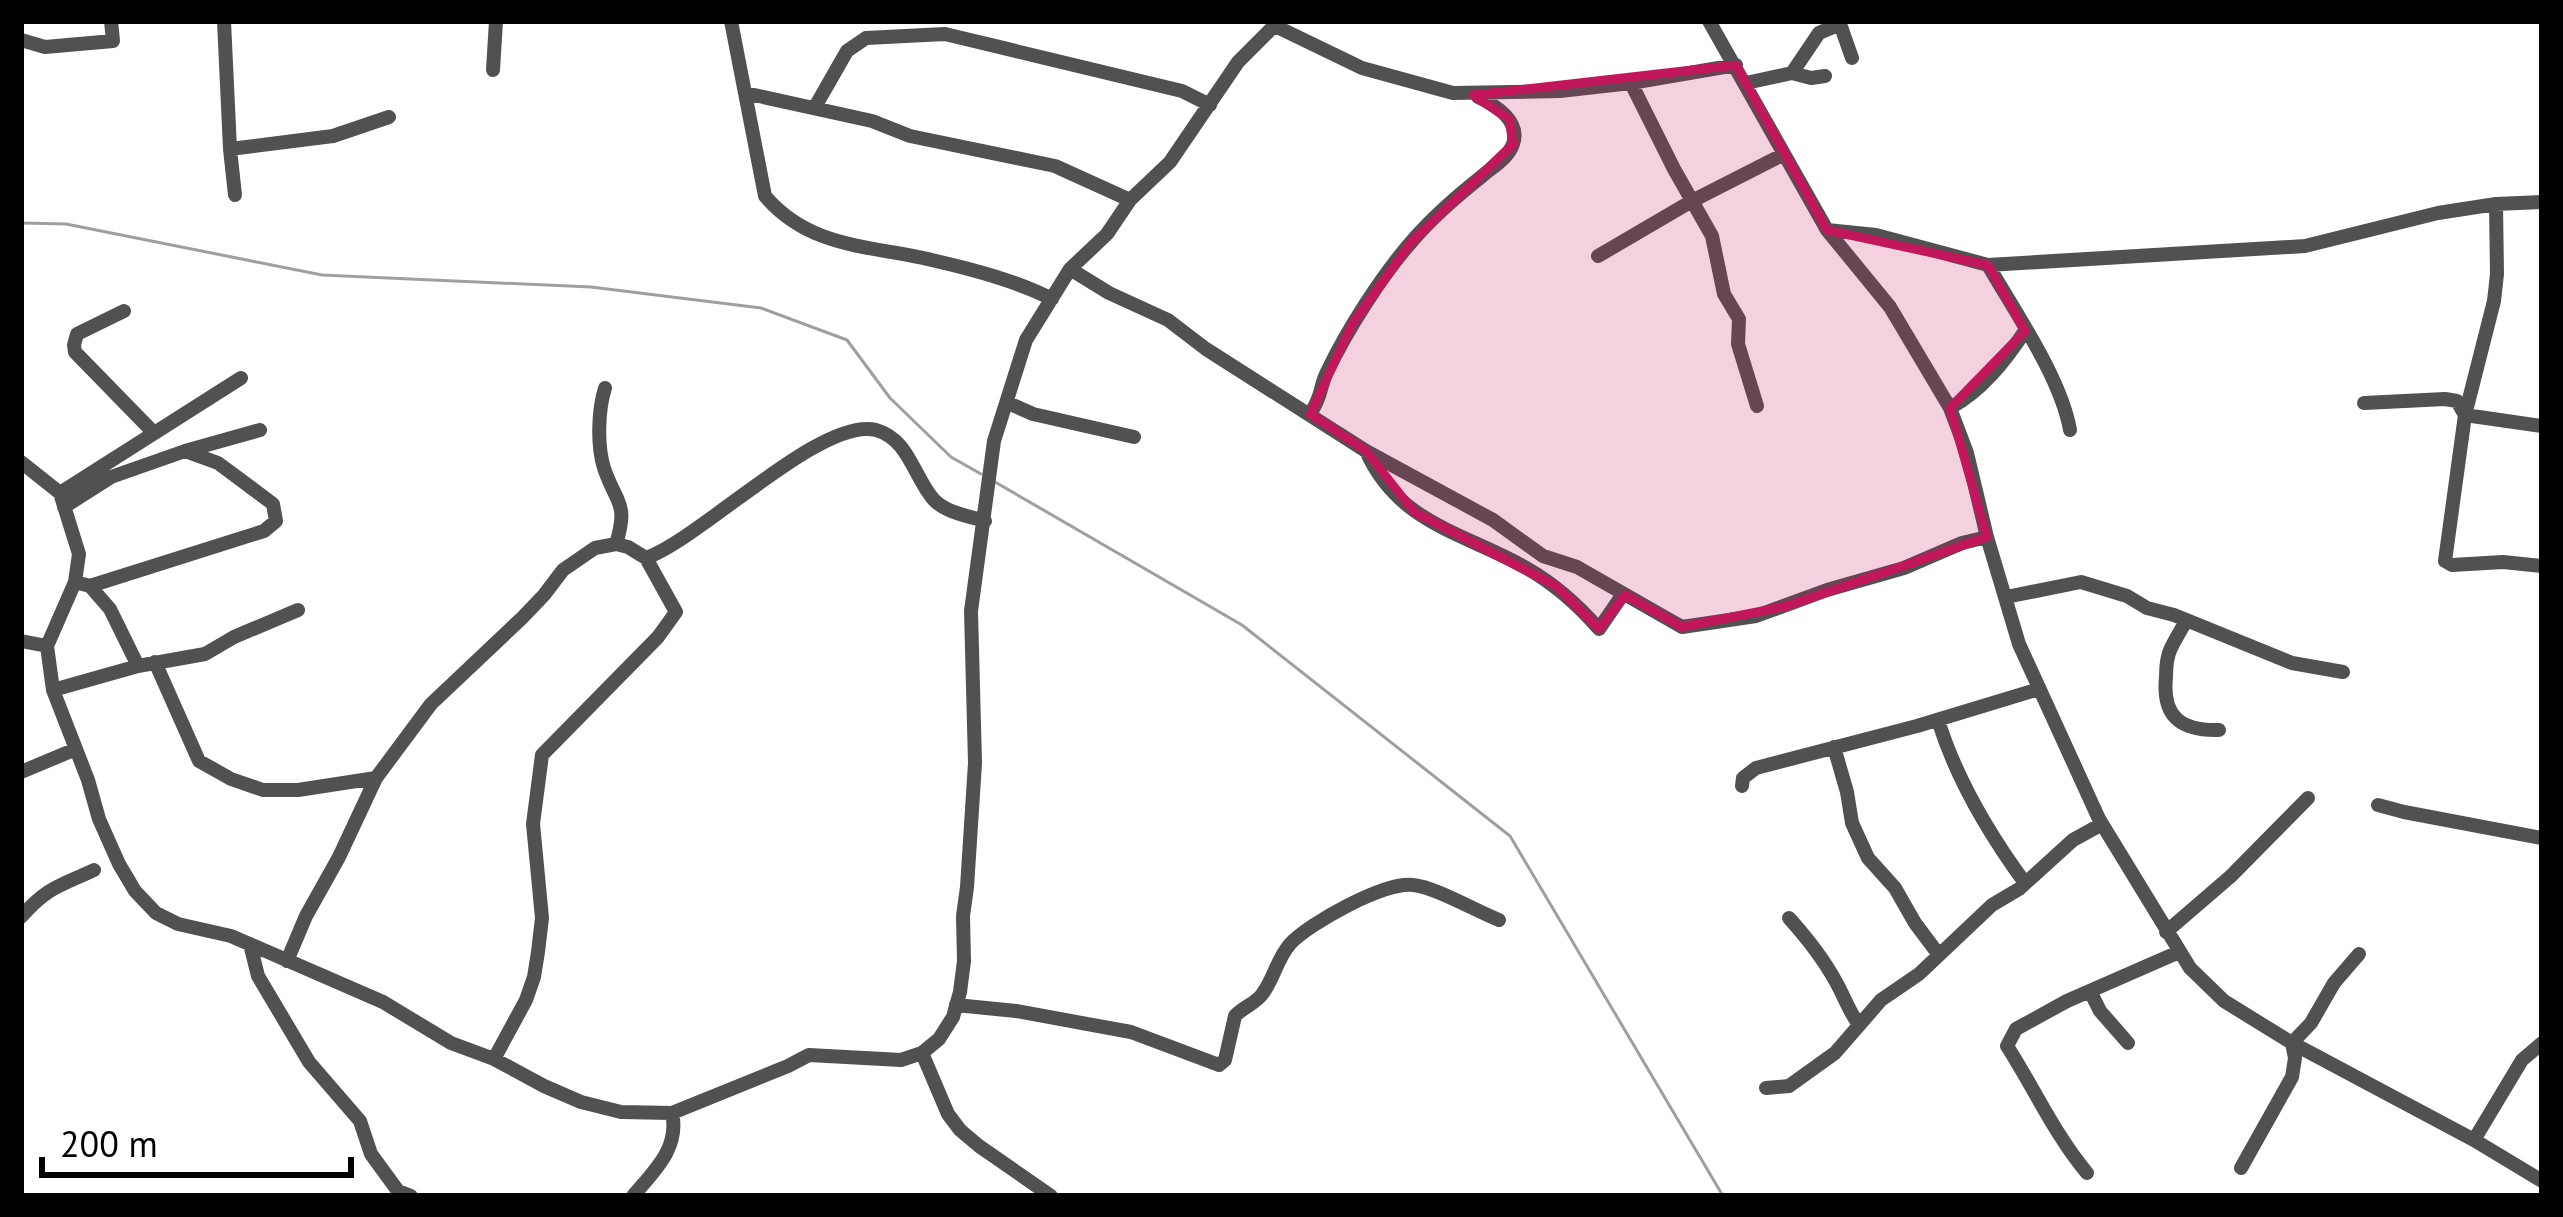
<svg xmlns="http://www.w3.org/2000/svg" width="2563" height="1217" font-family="'PT Sans',sans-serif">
<rect width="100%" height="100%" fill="#fff"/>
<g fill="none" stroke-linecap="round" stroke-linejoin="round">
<path stroke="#9f9f9f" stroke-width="3" d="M21,223L66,224L322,275L591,287L761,308L847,340L890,398L951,457L981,474
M995,482L1242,625L1510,836L1723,1196"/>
<path stroke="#515151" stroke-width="14" d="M224,21L230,149L235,195
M731,21L765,196C811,250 873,245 936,261C975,270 1017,281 1052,299
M1709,21L1827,230L1890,307L1950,408L1967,453L1987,537L2019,644L2099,819L2190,968L2224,1001L2292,1043L2474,1140L2542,1181
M1839,21L1852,58
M1273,25L1362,68L1453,93L1560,91L1631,83L1736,65
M21,40L45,47L113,41L111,21
M493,70L496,21
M1792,73L1811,78L1825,76
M1631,83L1674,169L1712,236L1724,294L1739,319L1738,344L1757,406
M1746,83L1792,73L1819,33L1840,24
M745,93L872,121L910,136L1055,166L1130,200
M815,107L847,51L866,38L945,34L1182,91L1210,105
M230,149L333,136L389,117
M2496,204L2497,274L2494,301L2465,415L2445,561L2452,565L2503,562L2542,566
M1827,230L1876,235L1988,265L2305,246L2438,213L2496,204L2542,202
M1598,256L1692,201L1784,154
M1988,265C2015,312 2061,378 2070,430
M1070,269L1109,293L1168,320L1206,349L1366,451L1493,520L1543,556L1577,567L1682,627L1756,616L1827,590L1904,568L1962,543L1987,537
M124,311L77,334L74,345L75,352L153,432
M605,388C598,410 597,446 604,468C616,504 629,502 616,544
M1008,403L1033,414L1134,437
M2364,403L2445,399L2457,401L2465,415L2542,426
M1950,408C1982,391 2005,361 2025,331
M1310,414C1323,395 1319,388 1327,372C1347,330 1382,275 1413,240C1433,217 1457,196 1481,177C1492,167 1508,159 1513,144C1521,121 1495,105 1478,97
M1366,451C1399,525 1466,533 1528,569C1556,585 1578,605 1599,629L1623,594
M21,462L60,493L79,554L75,582L47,646L53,690L88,780L99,819L119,864L135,891L156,913L178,924L231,936L383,1002L451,1043L494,1059L544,1086L581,1102L621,1112L672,1113L788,1066L809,1055L901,1060L922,1053L939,1039L953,1017L960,992L964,961L963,916L967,887L975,763L971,611L994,441L1026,340L1070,269L1107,234L1130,200L1170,162L1238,62L1279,21
M60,493L241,378
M64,507L111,477L185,451L260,430
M646,558C702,538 822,416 876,430C909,439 914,478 934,500C947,513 968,516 985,521
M75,582L90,586L264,531L276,521L273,504L218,463L185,451
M90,586L110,609L138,666
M2006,597L2081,582L2127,596L2147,608L2174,615L2292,663L2343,672
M2186,621C2181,630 2176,638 2171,648C2167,656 2166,667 2166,677C2162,716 2180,731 2219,730
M21,641L47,646
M155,662L199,761L231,779L263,790H298L376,778
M53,690L138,666L205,654L234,637L298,610
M1938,720C1956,778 1989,834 2025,883
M1834,747L1847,792L1852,823L1868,858L1895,888L1915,923L1939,955
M21,772L76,749
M1742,786L1743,778L1756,768L1917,726L2039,689
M2378,805L2404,812L2542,838
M21,917C47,887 60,886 94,870
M1789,918C1807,938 1823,958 1836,982C1844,996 1849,1011 1859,1025
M2166,932L2231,876L2308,798
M250,944L258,976L309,1062L360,1121L371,1154L398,1191L411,1196
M287,961L306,916L339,857L376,778L431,704L522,618L544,595L563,570L595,548L616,544L628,547L646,558L676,612L658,637L542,755L533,824L542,918L538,952L534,977L526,1000L494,1059
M2090,991L2100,1011L2128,1043
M956,1005L1016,1011L1131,1032L1219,1065L1225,1060L1235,1016C1243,1007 1257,1003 1263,993C1274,978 1277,959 1290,944C1308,924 1385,881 1413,885C1435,887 1476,911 1499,920
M922,1053L948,1114L960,1130L979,1146L1051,1196
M1766,1088L1789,1086L1835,1053L1881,1000L1919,974L1992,905L2019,889L2073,840L2102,824
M2474,1140L2522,1060L2542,1043
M2241,1168L2292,1077L2295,1058L2292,1043L2311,1023L2334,983L2359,954
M2087,1173C2055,1135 2034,1088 2007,1046L2016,1029L2067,1001L2179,952
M633,1196C654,1171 680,1148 672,1113"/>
</g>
<path fill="#c2185b" fill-opacity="0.2" stroke="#c2185b" stroke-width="9" stroke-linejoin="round" d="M1736,65L1827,230L1988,265L2025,331L1950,408L1987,537L1787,606L1682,627L1625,595L1599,629L1556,586L1414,512L1366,451L1310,414L1352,324L1411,242L1513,144L1509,119L1473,95Z"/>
<rect width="2563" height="1217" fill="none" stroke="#000000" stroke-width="48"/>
<path d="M42 1157v18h309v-18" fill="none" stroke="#000000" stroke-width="6"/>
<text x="60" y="1157" font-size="36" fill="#000000" stroke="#ffffff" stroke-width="9" paint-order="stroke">200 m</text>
</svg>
